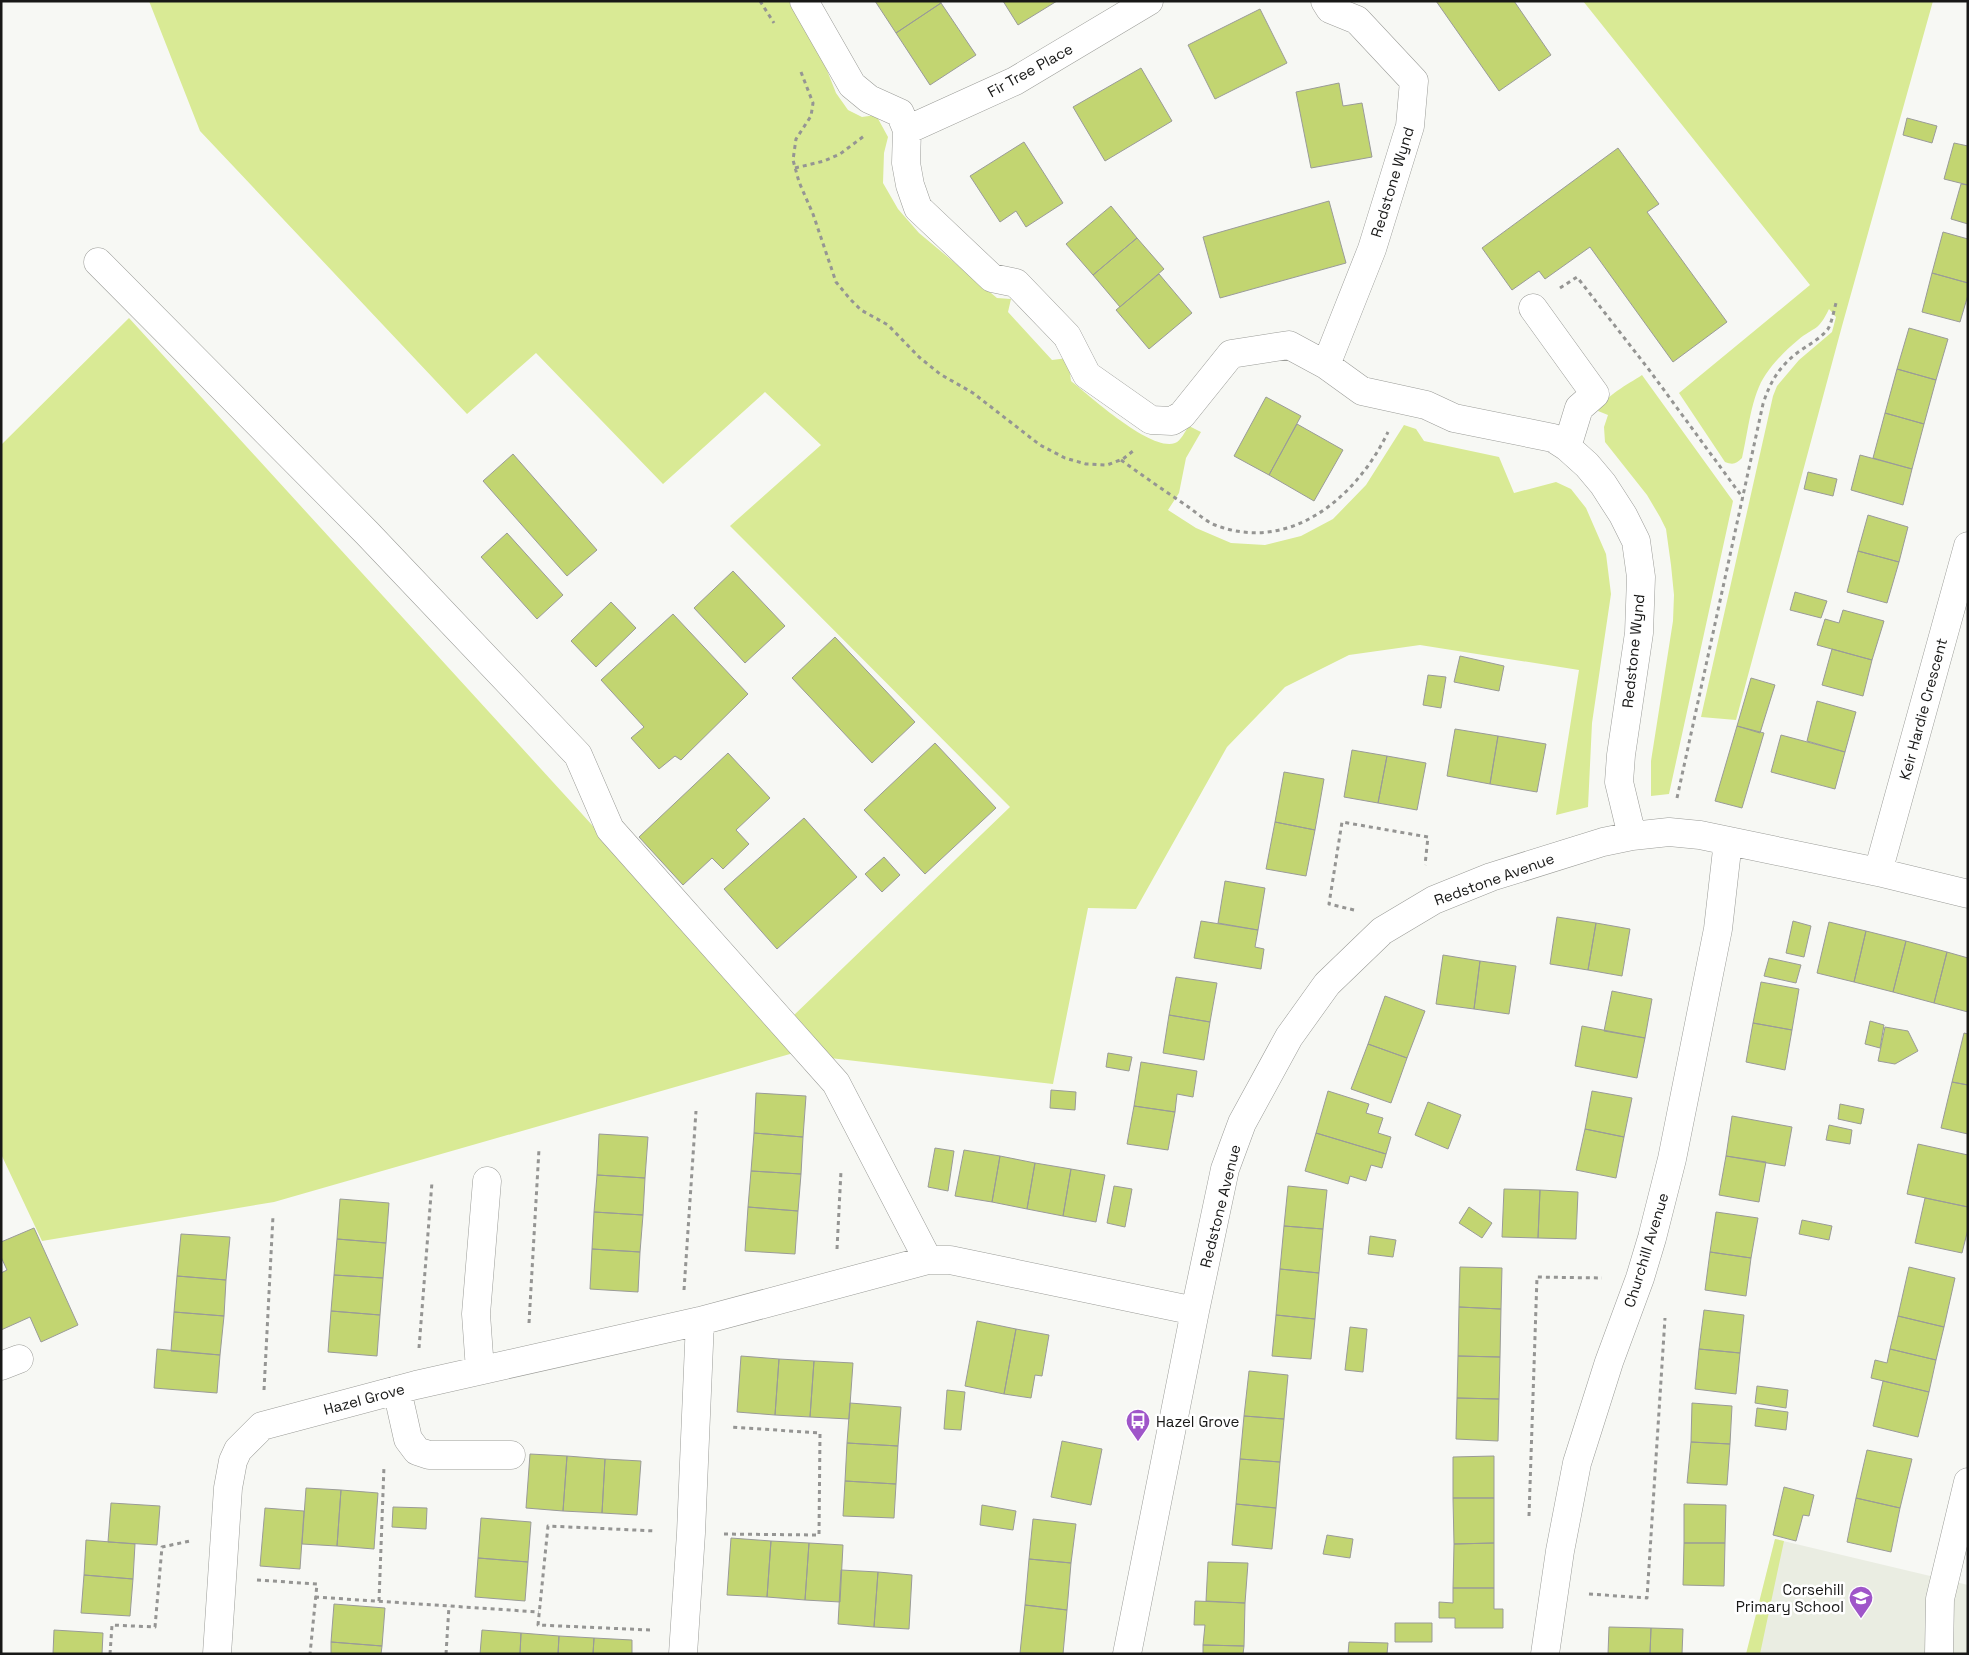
<svg xmlns="http://www.w3.org/2000/svg" width="1969" height="1655" font-family="'Space Grotesk',sans-serif">
<rect width="100%" height="100%" fill="#f7f8f4"/>
<path fill="#eaede2" d="M1775,1539L1968,1585V1654H1747Z"/>
<path fill="#d9ea95" d="M149,1H789L817,45L836,93L848,110L862,117L876,115L888,137L884,153L883,183L898,209L919,233L997,298L1011,299L1008,312L1052,360L1068,358L1071,381C1090,396 1151,452 1175,443C1181,441 1185,431 1189,426L1201,432L1186,458L1179,493L1168,510L1196,528L1231,543L1265,545L1301,536L1333,519L1366,485L1404,425L1416,429L1424,441L1499,457L1514,493L1556,482L1571,489L1586,508L1606,554L1611,594L1592,723L1588,807L1556,815L1579,670L1420,645L1349,655L1285,687L1227,747L1136,909L1088,908L1053,1084L830,1058L792,1017L1010,807L730,526L821,445L765,392L663,484L536,353L467,414L200,131Z
M1583,1H1933L1842,326L1736,720L1701,717L1773,396L1777,386L1799,360L1832,332L1836,317L1829,309C1818,332 1815,326 1798,340C1787,349 1774,362 1766,374C1751,395 1748,433 1742,458C1736,464 1733,465 1725,462L1679,393L1810,285Z
M129,318L573,804L797,1052L274,1202L42,1241L1,1154V445Z
M1642,375L1733,501L1669,794L1651,796V761L1673,621L1674,595L1671,565L1666,529L1660,517L1647,495L1605,442L1604,427L1608,415L1598,411C1606,395 1627,385 1642,375Z
M1775,1539L1784,1541L1760,1654H1746Z"/>
<path fill="#c2d571" stroke="#9a9b98" d="M875,1H941V3L896,33Z
M1003,1H1057L1018,25Z
M1436,1H1514L1551,55L1499,91Z
M941,3L976,55L930,85L896,33Z
M1260,9L1287,63L1215,99L1188,45Z
M1141,68L1172,121L1105,161L1073,107Z
M1339,83L1343,106L1362,103L1372,157L1311,168L1296,92Z
M1907,118L1937,126L1932,143L1903,135Z
M1024,142L1063,203L1026,227L1016,211L1000,222L970,176Z
M1954,143L1968,146V185L1944,179Z
M1618,148L1659,204L1647,212L1727,322L1673,362L1590,247L1545,279L1539,271L1512,290L1482,248Z
M1961,184L1968,185V224L1951,219Z
M1329,201L1346,263L1220,298L1203,237Z
M1111,206L1137,238L1093,275L1066,244Z
M1943,232L1968,239V283L1932,273Z
M1137,238L1164,269L1120,307L1093,275Z
M1932,273L1968,283V295L1960,322L1922,312Z
M1159,274L1192,313L1149,349L1116,310Z
M1909,328L1948,339L1936,380L1897,369Z
M1897,369L1936,380L1924,424L1885,413Z
M1266,397L1301,416L1269,475L1234,456Z
M1885,413L1924,424L1912,469L1873,458Z
M1297,424L1343,450L1314,501L1269,475Z
M513,454L597,550L567,576L483,481Z
M1860,455L1912,469L1903,505L1851,490Z
M1808,472L1837,479L1833,496L1804,489Z
M1868,515L1908,527L1899,562L1858,551Z
M507,533L563,595L537,619L481,557Z
M1858,551L1899,562L1887,603L1847,592Z
M733,571L785,626L745,663L694,608Z
M1795,592L1827,601L1821,618L1790,610Z
M611,602L636,628L596,667L571,641Z
M1843,610L1884,621L1872,660L1817,645L1825,619L1839,623Z
M673,614L748,694L681,760L675,756L659,769L631,738L644,727L601,680Z
M835,637L915,722L872,763L792,678Z
M1832,649L1872,660L1863,696L1822,685Z
M1460,656L1504,666L1499,691L1454,682Z
M1428,675L1446,677L1441,708L1423,705Z
M1751,678L1775,685L1760,733L1737,726Z
M1817,701L1856,712L1845,752L1807,741Z
M1737,726L1764,733L1742,808L1715,801Z
M1455,729L1498,736L1490,784L1447,776Z
M1781,735L1845,752L1835,789L1771,772Z
M1498,736L1546,744L1537,792L1490,784Z
M935,743L996,808L925,874L864,810Z
M1352,750L1387,756L1378,803L1344,797Z
M728,753L770,798L736,830L749,844L723,869L712,858L683,885L639,837Z
M1387,756L1426,763L1417,810L1378,803Z
M1284,772L1324,779L1315,830L1275,822Z
M804,818L857,877L777,949L724,889Z
M1275,822L1315,830L1306,876L1266,869Z
M884,857L900,875L882,892L865,874Z
M1225,881L1265,888L1258,930L1218,923Z
M1557,917L1596,923L1588,970L1550,964Z
M1201,921L1258,930L1255,947L1264,949L1261,969L1194,958Z
M1793,921L1811,926L1804,957L1786,953Z
M1829,922L1866,931L1854,982L1817,973Z
M1596,923L1630,929L1622,976L1588,970Z
M1866,931L1906,941L1893,992L1854,982Z
M1906,941L1947,952L1934,1003L1893,992Z
M1947,952L1968,958V1012L1934,1003Z
M1443,955L1480,961L1474,1009L1436,1004Z
M1769,958L1801,965L1796,983L1764,976Z
M1480,961L1516,966L1509,1014L1474,1009Z
M1176,977L1217,983L1210,1022L1169,1015Z
M1761,982L1799,989L1792,1030L1753,1023Z
M1612,991L1652,999L1645,1038L1604,1031Z
M1385,996L1425,1011L1407,1058L1368,1044Z
M1169,1015L1210,1022L1204,1060L1163,1053Z
M1870,1021L1884,1025L1880,1048L1865,1044Z
M1753,1023L1792,1030L1785,1070L1746,1062Z
M1582,1026L1645,1038L1637,1078L1575,1066Z
M1885,1027L1908,1031L1918,1051L1895,1064L1878,1061Z
M1964,1033L1968,1034V1085L1952,1082Z
M1368,1044L1407,1058L1391,1103L1351,1089Z
M1108,1053L1132,1057L1129,1071L1106,1067Z
M1141,1062L1197,1071L1193,1097L1177,1094L1175,1112L1134,1106Z
M1952,1082L1968,1085V1134L1941,1128Z
M1051,1090L1076,1092L1075,1110L1050,1108Z
M1328,1091L1369,1104L1366,1113L1383,1118L1378,1133L1391,1137L1386,1154L1316,1133Z
M1592,1091L1632,1098L1624,1137L1585,1129Z
M756,1093L806,1096L803,1137L754,1133Z
M1428,1102L1461,1115L1448,1149L1415,1135Z
M1840,1104L1864,1109L1861,1124L1838,1119Z
M1134,1106L1175,1112L1168,1150L1127,1144Z
M1732,1116L1792,1127L1785,1166L1726,1156Z
M1829,1125L1852,1130L1850,1144L1826,1140Z
M1585,1129L1624,1137L1616,1178L1576,1170Z
M754,1133L803,1137L801,1174L751,1171Z
M1316,1133L1386,1154L1382,1168L1371,1165L1366,1181L1350,1176L1348,1184L1305,1171Z
M599,1134L648,1137L645,1178L597,1175Z
M1918,1144L1968,1155V1207L1907,1194Z
M935,1148L954,1151L948,1191L928,1187Z
M964,1150L1000,1156L992,1202L955,1196Z
M1000,1156L1035,1163L1027,1209L992,1202Z
M1726,1156L1766,1162L1759,1202L1719,1195Z
M1035,1163L1071,1169L1063,1216L1027,1209Z
M1071,1169L1105,1175L1096,1222L1063,1216Z
M751,1171L801,1174L798,1211L748,1207Z
M597,1175L645,1178L643,1215L594,1212Z
M1114,1186L1132,1189L1125,1227L1107,1223Z
M1288,1186L1327,1190L1323,1229L1284,1226Z
M1504,1189L1540,1190L1538,1238L1502,1237Z
M1540,1190L1578,1192L1576,1239L1538,1238Z
M1925,1198L1968,1207V1229L1962,1253L1915,1243Z
M340,1199L389,1203L386,1243L337,1239Z
M748,1207L798,1211L795,1254L745,1251Z
M1469,1207L1492,1223L1482,1238L1459,1223Z
M594,1212L643,1215L640,1252L592,1249Z
M1716,1212L1758,1218L1751,1258L1710,1252Z
M1802,1220L1832,1226L1829,1240L1799,1234Z
M1284,1226L1323,1229L1319,1273L1280,1269Z
M34,1228L78,1325L41,1342L30,1317L1,1330V1273L7,1270L1,1257V1242Z
M181,1234L230,1237L226,1280L177,1276Z
M1370,1236L1396,1240L1393,1257L1368,1254Z
M337,1239L386,1243L383,1278L334,1275Z
M592,1249L640,1252L638,1292L590,1289Z
M1710,1252L1751,1258L1746,1296L1705,1290Z
M1460,1267L1502,1268L1501,1309L1459,1307Z
M1909,1267L1955,1278L1944,1327L1898,1316Z
M1280,1269L1319,1273L1315,1319L1276,1315Z
M334,1275L383,1278L380,1315L331,1311Z
M177,1276L226,1280L224,1316L174,1312Z
M1459,1307L1501,1309L1500,1357L1458,1356Z
M1704,1310L1744,1315L1740,1353L1699,1349Z
M331,1311L380,1315L377,1356L328,1352Z
M174,1312L224,1316L220,1355L171,1351Z
M1276,1315L1315,1319L1311,1359L1272,1356Z
M1898,1316L1944,1327L1936,1360L1890,1349Z
M977,1321L1016,1329L1004,1394L965,1386Z
M1350,1327L1367,1329L1363,1372L1345,1370Z
M1016,1329L1049,1335L1042,1376L1035,1375L1031,1398L1004,1394Z
M157,1349L220,1355L217,1393L154,1388Z
M1699,1349L1740,1353L1736,1394L1695,1389Z
M1890,1349L1936,1360L1929,1392L1871,1378L1875,1360L1887,1363Z
M741,1356L779,1359L775,1415L737,1412Z
M1458,1356L1500,1357L1499,1399L1457,1398Z
M779,1359L814,1361L810,1417L775,1415Z
M814,1361L853,1363L849,1419L810,1417Z
M1249,1371L1288,1375L1284,1419L1244,1416Z
M1883,1381L1929,1392L1918,1437L1873,1426Z
M1757,1386L1788,1390L1786,1408L1755,1403Z
M947,1390L965,1392L961,1430L944,1429Z
M1457,1398L1499,1399L1498,1441L1456,1439Z
M850,1403L901,1407L898,1446L847,1443Z
M1692,1403L1732,1406L1730,1444L1691,1442Z
M1757,1408L1788,1412L1786,1430L1755,1426Z
M1244,1416L1284,1419L1280,1462L1240,1459Z
M1062,1441L1102,1449L1091,1505L1051,1497Z
M1691,1442L1730,1444L1727,1485L1687,1483Z
M847,1443L898,1446L896,1484L845,1481Z
M1867,1450L1912,1459L1900,1508L1856,1498Z
M530,1454L567,1456L563,1511L526,1508Z
M567,1456L605,1459L602,1513L563,1511Z
M1494,1456V1498H1453V1457Z
M605,1459L641,1461L637,1515L602,1513Z
M1240,1459L1280,1462L1276,1508L1236,1504Z
M845,1481L896,1484L894,1518L843,1516Z
M1784,1487L1814,1495L1809,1516L1803,1515L1796,1541L1773,1535Z
M306,1488L341,1490L337,1546L302,1544Z
M341,1490L378,1493L374,1549L337,1546Z
M1453,1498H1494V1543L1454,1544Z
M1856,1498L1900,1508L1891,1552L1847,1542Z
M111,1503L160,1506L157,1545L108,1542Z
M1236,1504L1276,1508L1272,1549L1232,1545Z
M1684,1504L1726,1505L1725,1543H1684Z
M982,1505L1016,1511L1013,1530L980,1525Z
M393,1507L427,1508L426,1529L392,1527Z
M265,1508L304,1511L300,1569L260,1566Z
M481,1518L531,1522L528,1562L478,1558Z
M1033,1519L1076,1524L1071,1563L1029,1559Z
M1327,1535L1353,1539L1350,1558L1323,1554Z
M731,1538L771,1541L767,1597L727,1595Z
M86,1540L135,1544L133,1579L84,1575Z
M771,1541L809,1543L805,1600L767,1597Z
M809,1543L843,1545L840,1602L805,1600Z
M1494,1543V1588H1453L1454,1544Z
M1684,1543H1725L1724,1586L1683,1585Z
M478,1558L528,1562L525,1601L475,1597Z
M1029,1559L1071,1563L1067,1610L1025,1605Z
M1208,1562L1248,1563L1245,1603L1206,1601Z
M841,1570L878,1572L874,1627L838,1624Z
M878,1572L912,1575L909,1629L874,1627Z
M84,1575L133,1579L130,1616L81,1613Z
M1453,1588H1494V1609H1503V1628H1455V1618H1439V1602L1453,1603Z
M1195,1601L1245,1603L1244,1646L1203,1645L1205,1625H1194Z
M334,1604L385,1608L382,1646L331,1642Z
M1025,1605L1067,1610L1063,1654L1020,1653Z
M1395,1623H1432V1642H1395Z
M1609,1627L1651,1628L1650,1654H1608Z
M1651,1628L1683,1629L1682,1654H1650Z
M54,1630L103,1633L102,1654H53Z
M482,1630L521,1633L520,1654H480Z
M521,1633L559,1636L558,1654H520Z
M559,1636L594,1638L593,1654H558Z
M594,1638L632,1640V1654H593Z
M331,1642L382,1646L381,1654H331Z
M1349,1642L1388,1643L1387,1654H1348Z
M1203,1645L1244,1646L1243,1654H1203Z"/>
<g fill="none" stroke-linecap="round" stroke-linejoin="round">
<defs>
<path id="minor" d="M804,1L852,85L869,99L900,113L907,130L906,163L910,185L918,208L992,278L1016,283L1067,336L1087,375L1151,420L1172,421L1182,415L1231,354L1289,345L1326,365L1362,391L1426,405L1454,418L1553,438L1567,447L1587,465L1603,484L1623,515L1636,541L1641,577L1639,633L1621,755L1619,782L1632,836
M1325,1L1330,9L1357,20L1414,81L1410,126L1372,249L1326,365
M907,130L1015,81L1149,1
M98,262L367,533L578,755L610,829L836,1083L928,1260
M1533,308L1595,394L1579,408L1567,447
M1878,872L1968,546
M1,1366L19,1359
M480,1370L476,1314L487,1181
M397,1390L408,1439L417,1451L429,1455H511
M217,1654L228,1488L233,1461L238,1450L262,1426L416,1385L700,1321L928,1260H950L1195,1311
M683,1654L691,1533L700,1321
M1127,1654L1195,1311L1225,1169L1242,1123L1289,1037L1327,984L1382,931L1434,900L1491,877L1603,842L1632,836L1669,832L1700,835L1878,872L1968,894
M1545,1654L1560,1551L1577,1463L1609,1362L1640,1278L1652,1238L1672,1159L1718,929L1728,841
M1939,1654L1940,1599L1968,1482"/>
</defs>
<use href="#minor" stroke="#9b9c98" stroke-width="29"/>
<path stroke="#959593" stroke-width="3" stroke-dasharray="4 4" stroke-linecap="butt" d="M760,1L774,23
M801,72L813,103L811,116L796,139L793,160L799,182L813,214L836,282L850,299L861,310L888,325L919,357L940,374L973,393L1040,445L1065,458L1086,464L1107,465L1123,459L1133,451
M795,168L824,161L840,154L864,136
M1560,288L1577,277L1650,371L1743,498
M1121,460C1143,476 1165,491 1187,506C1196,512 1205,521 1215,525C1290,554 1357,497 1388,432
M1677,798L1763,404C1770,382 1779,367 1797,353C1808,345 1820,339 1828,329C1832,322 1834,310 1836,303
M1354,910L1329,904L1342,822L1428,837L1425,865
M837,1249L841,1171
M684,1290L696,1111
M529,1323L539,1149
M419,1348L432,1182
M264,1390L273,1216
M1529,1516L1537,1277L1602,1278
M724,1534L819,1535L820,1433L731,1427
M257,1580L317,1584L310,1654
M1589,1594L1647,1598L1665,1318
M315,1597L539,1612
M379,1601L384,1466
M650,1630L538,1625L548,1526L656,1531
M110,1654L112,1625L155,1627L162,1547L190,1541
M446,1654L449,1606"/>
<use href="#minor" stroke="#fff" stroke-width="28"/>
</g>
<defs>
<symbol id="bus-pin" viewBox="-11 -11 22 30"><path d="M0 17L-7.5 6A9.5 9.5 0 1 1 7.5 6Z" fill="#9f56c9" stroke="#fff"/><path d="M-5-6H5V4H4V6H2V4H-2V6H-4V4H-5ZM-3.5-4V0h7V-4ZM-3.5 1.2v1.5H-2V1.2ZM2 1.2v1.5H3.5V1.2Z" fill="#fff"/></symbol>
<symbol id="school-pin" viewBox="-11 -11 22 30"><path d="M0 17L-7.5 6A9.5 9.5 0 1 1 7.5 6Z" fill="#9f56c9" stroke="#fff"/><path d="M0-5L7-2L0 1L-7-2ZM-4 1L0 2.5L4 1V4Q0 6-4 4Z" fill="#fff"/></symbol>
</defs>
<g fill-rule="evenodd">
<use href="#bus-pin" x="1124" y="1407" width="28" height="38"/>
<use href="#school-pin" x="1847" y="1584" width="28" height="38"/>
</g>
<g text-anchor="middle" dominant-baseline="central" stroke-width="5" stroke-linejoin="round" paint-order="stroke">
<g font-size="15" fill="#181817" stroke="#fff">
<text transform="translate(1030 70) rotate(-29)">Fir Tree Place</text>
<text transform="translate(1392 182) rotate(-73)">Redstone Wynd</text>
<text transform="translate(1633 651) rotate(-84)">Redstone Wynd</text>
<text transform="translate(1923 709) rotate(-75)">Keir Hardie Crescent</text>
<text transform="translate(1494 879) rotate(-20)">Redstone Avenue</text>
<text transform="translate(1220 1206) rotate(-76)">Redstone Avenue</text>
<text transform="translate(1646 1250) rotate(-73)">Churchill Avenue</text>
<text transform="translate(364 1399) rotate(-15)">Hazel Grove</text>
</g>
<g font-size="15" fill="#181817" stroke="#fff" text-anchor="start">
<text x="1156" y="1421">Hazel Grove</text>
<text x="1844" y="1589" text-anchor="end">Corsehill<tspan x="1844" dy="17">Primary School</tspan></text>
</g>
</g>
<rect width="1969" height="1655" fill="none" stroke="#181817" stroke-width="5"/>
</svg>
